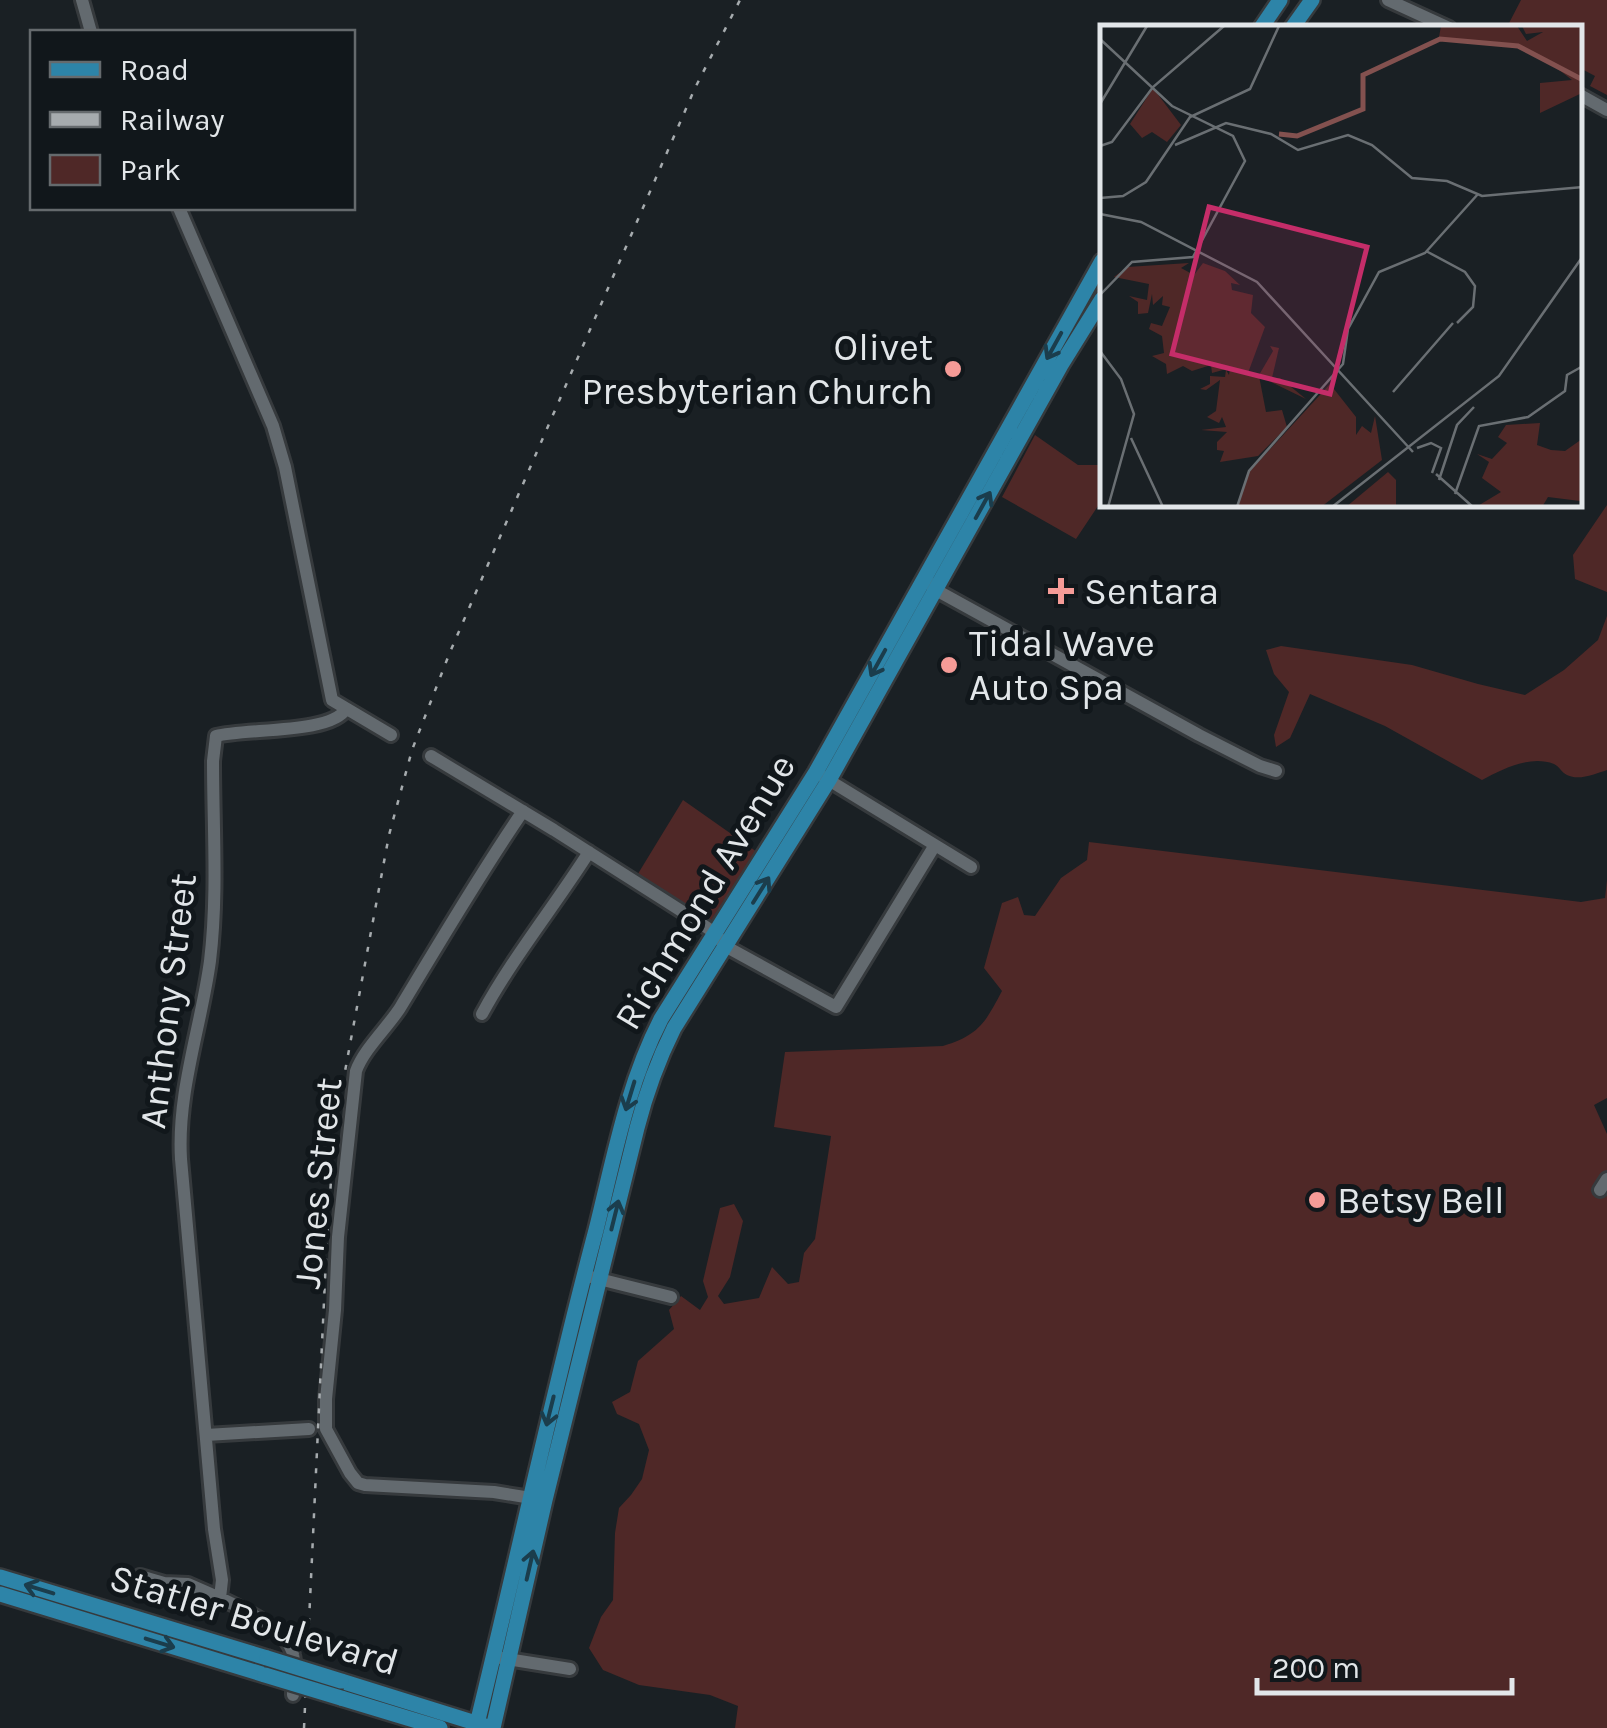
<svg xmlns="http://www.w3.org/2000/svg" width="1607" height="1728" font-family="Karla,sans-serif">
<rect width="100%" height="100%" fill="#1a2024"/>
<path fill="#4f2827" d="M1521,0H1607V95L1590,86L1595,76L1580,68V28L1507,27Z
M1035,435L1078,465H1102V500L1076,539L1002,497Z
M1607,505V592L1575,579L1573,555Z
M1607,616V770C1595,774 1579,781 1567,775C1561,772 1560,767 1554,764C1530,755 1502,769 1482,780L1385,726L1310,694L1290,738L1276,747L1274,735L1289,692L1274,674L1266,650L1281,646L1412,665L1478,684L1525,695L1564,670L1598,640Z
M683,800L757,852L712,923L636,877Z
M1089,842L1581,902L1605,898L1607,880V1098L1594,1105L1607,1134V1728H735L738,1706L710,1695L639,1685L603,1670L589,1648L601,1617L613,1600L615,1533L619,1508L631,1495L642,1479L649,1450L639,1424L617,1414L612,1402L630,1392L638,1361L674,1329L669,1310L681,1296L700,1310L708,1297L703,1281L720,1208L734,1204L743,1221L730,1277L718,1296L724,1304L759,1298L772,1267L788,1284L799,1282L804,1253L815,1239L831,1136L774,1127L785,1052L943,1046C979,1035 985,1023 1002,991L984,968L1002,903L1018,897L1024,915L1035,916L1061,878L1087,860Z"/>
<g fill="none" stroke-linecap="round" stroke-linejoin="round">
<defs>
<path id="minor" d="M82,0L91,32
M1388,0L1449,28
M1580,95L1607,110
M179,208L273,426L285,467L332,700L391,735
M930,583L936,590L1199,735L1260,766L1276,771
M431,756L554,830L694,919L715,933L725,946L836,1007L935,845
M822,776L971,867
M523,811C479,875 440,942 400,1008C387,1028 364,1049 356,1071L338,1237L335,1310L326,1399V1429L350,1473L358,1483L365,1485L494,1492L537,1499
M482,1014C513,957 554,907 589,852
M1600,1190L1607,1179
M591,1277L671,1297
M206,1435L309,1429
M140,1576L164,1583L188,1584L220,1598
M495,1657L570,1669
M293,1695C293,1682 296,1667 293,1655C289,1630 241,1608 220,1598L222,1580L214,1529L181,1159C177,1092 201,1027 210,961C218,895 213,828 213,761L216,736C246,728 331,734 346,709"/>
<path id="major" d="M1261,28L1280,0
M1292,28L1312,0
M0,1577L267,1658
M0,1594L265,1675
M341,1681L485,1726
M341,1698L440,1728
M476,1728C517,1562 552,1395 596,1230C614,1158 627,1085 661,1019L816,772L1102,261
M493,1728L545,1500L637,1128C646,1093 658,1060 674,1028L829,780L1061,365L1102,299"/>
</defs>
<use href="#minor" stroke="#363a3d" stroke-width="18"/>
<use href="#major" stroke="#363a3d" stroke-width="20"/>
<use href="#minor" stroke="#636a6f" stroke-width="12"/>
<use href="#major" stroke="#2d84a8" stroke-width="15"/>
<path stroke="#a6abae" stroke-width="2.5" stroke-dasharray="5 10" stroke-linecap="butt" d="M304,1728L327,1237L335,1125L389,835L412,750L450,652L695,88L740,0"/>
<defs>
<path id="major-bridge" d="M267,1658L341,1681
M265,1675L341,1698"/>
</defs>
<use href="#major-bridge" stroke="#363a3d" stroke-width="20" stroke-linecap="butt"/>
<use href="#major-bridge" stroke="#2d84a8" stroke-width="15"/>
</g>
<defs><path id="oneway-shaft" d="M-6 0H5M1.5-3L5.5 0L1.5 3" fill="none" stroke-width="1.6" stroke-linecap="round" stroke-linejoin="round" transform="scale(2.5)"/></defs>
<g stroke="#1b3d4c">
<use href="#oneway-shaft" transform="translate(1054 346) rotate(119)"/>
<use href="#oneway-shaft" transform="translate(983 505) rotate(-61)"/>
<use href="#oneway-shaft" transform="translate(878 663) rotate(119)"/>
<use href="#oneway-shaft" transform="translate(761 890) rotate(-58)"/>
<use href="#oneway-shaft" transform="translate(630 1096) rotate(107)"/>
<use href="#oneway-shaft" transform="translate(615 1215) rotate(-76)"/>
<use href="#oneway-shaft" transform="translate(550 1411) rotate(104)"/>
<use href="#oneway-shaft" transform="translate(530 1565) rotate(-77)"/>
<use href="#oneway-shaft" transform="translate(39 1589) rotate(-163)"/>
<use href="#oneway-shaft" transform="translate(160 1643) rotate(17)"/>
</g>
<g fill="#f59b97" stroke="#11171b" stroke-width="4">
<circle cx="953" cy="369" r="10"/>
<path d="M1056 576h10v10h10v10h-10v10h-10v-10h-10v-10h10z"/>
<circle cx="949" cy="665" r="10"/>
<circle cx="1317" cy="1200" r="10"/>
</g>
<g text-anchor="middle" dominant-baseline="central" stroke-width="10" stroke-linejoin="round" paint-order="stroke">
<g font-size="38" fill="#e2e6e9" stroke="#11171b" text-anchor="start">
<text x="933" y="347" text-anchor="end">Olivet<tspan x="933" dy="44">Presbyterian Church</tspan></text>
<text x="1084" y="591">Sentara</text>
<text x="969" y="643">Tidal Wave<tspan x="969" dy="44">Auto Spa</tspan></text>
<text x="1337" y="1200">Betsy Bell</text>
</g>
<g font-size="38" fill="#e2e6e9" stroke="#11171b">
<text transform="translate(705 892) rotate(-59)">Richmond Avenue</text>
<text transform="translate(168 1001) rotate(-83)">Anthony Street</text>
<text transform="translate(318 1183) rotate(-84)">Jones Street</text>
<text transform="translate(254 1620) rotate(17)">Statler Boulevard</text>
</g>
</g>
<g transform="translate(1100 25)">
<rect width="482" height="482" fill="#1a2024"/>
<path d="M341,1H417L427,16L443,7L426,9L422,1H482V68L440,88V58L472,55L444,33L415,22L339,12ZM53,63L81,100L67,117L52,107L42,113L30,99ZM89,238L81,243L94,250L103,238L125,246L140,260L131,258L132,265L153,270L151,288L165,302L148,348L159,350L173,326L170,321L179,323L172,353H180L206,374L159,351L166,387L182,385L187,402L158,431L120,437L124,426L117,425V417L127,407L101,405L126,402L122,392L119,398L107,392L116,386L120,355L106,365L100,364L110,359V351L125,352L126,345L129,350L130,343L112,348L111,340L92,346L83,341L67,349L66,339L52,331L64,328L62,311L49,304L51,298L62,301L70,282L62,280L63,271L53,280L52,269L48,288L38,289V277L29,271L47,275L49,259L14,252L27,242ZM230,359L256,392V410L262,401L271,408L275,391L282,435L221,482H138L149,447ZM440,398L437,420L451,425L465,426L482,414L480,476L448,472L442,482H376L401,467L382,453L389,437L377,429L392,434L407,418L398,412L406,400ZM288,447L296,455V482H246Z" fill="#4f2827"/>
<path fill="none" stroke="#83514f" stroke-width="5" d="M179,109L197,111L263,84V50L340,14L418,21L483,55"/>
<path fill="none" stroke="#6a6f73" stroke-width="2.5" d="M0,14L72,81L133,111L145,136L93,232L32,237L0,270M0,79L47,1M75,120L126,98L171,109L198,125L248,110L272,120L312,153L347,156L382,171L483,162M0,121L12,117L53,62L124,1M0,173L23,171L46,157L90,92L150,64L179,1M0,189L41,197L157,257L313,427M326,226L365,247L375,261L373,282L357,298M0,326L21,354L34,389L8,482M293,367L353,298M31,413L63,482M317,423L331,418L341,423L332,448M336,449L373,482M339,455L357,400L374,382M355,469L379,401L428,392L465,366L467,350L483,341M137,482L149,446L243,339L248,304L279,247L325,228L378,169M232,482L399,351L483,231"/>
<path fill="#c52d69" fill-opacity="0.15" stroke="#c52d69" stroke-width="5" d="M109,182L267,222L230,369L72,329Z"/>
<rect width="482" height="482" fill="none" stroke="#e2e6e9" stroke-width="5"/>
</g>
<rect x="30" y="30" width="325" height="180" fill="#11171b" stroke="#656a6d" stroke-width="2.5"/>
<rect x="50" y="62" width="50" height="15" fill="#2d84a8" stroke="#656a6d" stroke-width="2.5"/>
<text x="120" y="80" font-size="30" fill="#e2e6e9">Road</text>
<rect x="50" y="112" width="50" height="15" fill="#a6abae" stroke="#656a6d" stroke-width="2.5"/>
<text x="120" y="130" font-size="30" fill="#e2e6e9">Railway</text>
<rect x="50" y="155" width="50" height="30" fill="#4f2827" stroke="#656a6d" stroke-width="2.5"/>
<text x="120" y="180" font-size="30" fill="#e2e6e9">Park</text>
<path d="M1257 1678v15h255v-15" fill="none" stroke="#e2e6e9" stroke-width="5"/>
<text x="1272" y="1678" font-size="30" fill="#e2e6e9" stroke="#11171b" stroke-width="8" paint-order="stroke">200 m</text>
</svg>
